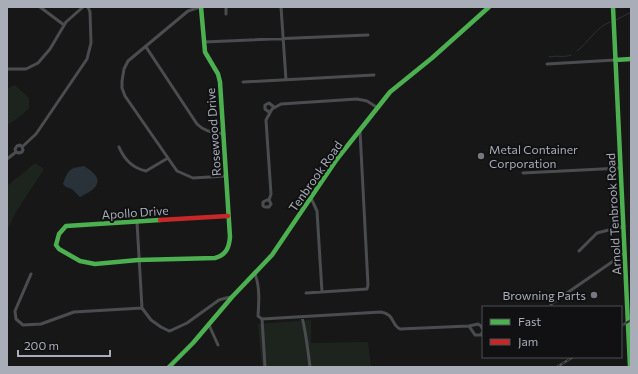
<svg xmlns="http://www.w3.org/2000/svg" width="638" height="374" font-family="Commissioner,sans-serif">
<rect width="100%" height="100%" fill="#171717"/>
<path fill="#1d241e" d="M15,85L29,98V108L22,115L7,125V89Z
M35,163L44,169L16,212L7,231V186Z
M311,320V343L368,342L371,367H262L258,324Z"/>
<path fill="#2a3239" d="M84,166C106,179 99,188 80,197L72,189L66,187L63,184C65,179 67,170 74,168C77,167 80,167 84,166Z"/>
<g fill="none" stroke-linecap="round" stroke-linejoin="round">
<path stroke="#2a3239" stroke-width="1" d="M616,20L631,12
M577,51C589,42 596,27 610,22
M549,57C557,55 564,58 571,55"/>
<path stroke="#4b4c50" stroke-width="3" d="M40,7L64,25
M200,7L188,11L128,61L124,69L122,81V88L125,96L177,171L193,178L226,176
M226,7V14
M281,7L286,80
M204,42L368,35
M146,47L197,124C205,132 213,132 224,134
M547,64L615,60
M7,69H26L38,63L50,49L66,22L83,7
M243,82L374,75
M269,112L265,109V105L269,103L274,107
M119,147C124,159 132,168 146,171L168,158
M16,152L19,153L22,152L23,150L22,147L36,134L87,59L91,43L90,12L88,7
M7,159L16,152L15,149L17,146L20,145L22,147
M523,173L621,168
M311,198L317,211L322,292
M269,200H267L263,202V206L265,207H269L271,204L269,200L271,194L266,120L272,109L281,104L357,99L367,101L378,108
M137,222L142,308L151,320L161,327L169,331L172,330L187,323L219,300L226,298L232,297
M579,251L597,233L624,226
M31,274L15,311L16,319L23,325L41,324L74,312L142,308
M255,274C260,287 259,302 258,316L262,319L381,312C395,314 391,325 400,329L469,326L478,324L481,326L483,330
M306,293L367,289L368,285L360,131
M551,304L625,253
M302,317C306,333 308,350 310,367
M262,319L265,367
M209,325L218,345
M469,326L475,335H481L483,331"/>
<path stroke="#4caf50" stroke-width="4.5" d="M613,7L630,367
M615,60L631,59
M160,220L66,226L59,234L56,245L59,249L80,261L95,264L138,260L215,258C226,255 229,248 230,237L220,82L218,74L205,52L201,7
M169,367L193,343L232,297L272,255L337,159L390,92L432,58L489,7"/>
<path stroke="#c62828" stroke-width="4.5" d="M160,220L228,216"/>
<defs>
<path id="rail" d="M621,326L631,320
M557,367L573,357"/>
</defs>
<use href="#rail" stroke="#4b4c4f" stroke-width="2.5"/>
<use href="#rail" stroke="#111113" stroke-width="1" stroke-dasharray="3" stroke-linecap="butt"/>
</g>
<g fill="#757880" stroke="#111113" stroke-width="1.5">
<circle cx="481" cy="156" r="4"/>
<circle cx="594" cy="295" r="4"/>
</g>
<g text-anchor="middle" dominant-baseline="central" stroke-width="4" stroke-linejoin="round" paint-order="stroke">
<g font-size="12" fill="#a8adb8" stroke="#111113">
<text transform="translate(213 132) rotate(-94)">Rosewood Drive</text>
<text transform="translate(315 176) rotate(-55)">Tenbrook Road</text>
<text transform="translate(135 212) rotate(-4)">Apollo Drive</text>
<text transform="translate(613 214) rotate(-93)">Arnold Tenbrook Road</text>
</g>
<g font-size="12" fill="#a8adb8" stroke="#111113" text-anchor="start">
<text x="489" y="149">Metal Container<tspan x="489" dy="14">Corporation</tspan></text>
<text x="586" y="295" text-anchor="end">Browning Parts</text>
</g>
</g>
<rect width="638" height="374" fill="none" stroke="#a8adb8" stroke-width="16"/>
<rect x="482" y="306" width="140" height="52" fill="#111113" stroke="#4d4f55"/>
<rect x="490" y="319" width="20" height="6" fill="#4caf50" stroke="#4d4f55"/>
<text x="518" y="326" font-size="12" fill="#a8adb8">Fast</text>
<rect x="490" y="339" width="20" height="6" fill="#c62828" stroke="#4d4f55"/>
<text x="518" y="346" font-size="12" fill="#a8adb8">Jam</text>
<path d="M18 350v6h92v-6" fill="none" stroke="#a8adb8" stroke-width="2"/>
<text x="24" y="350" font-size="12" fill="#a8adb8" stroke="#111113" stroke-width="3" paint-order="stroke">200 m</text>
</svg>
